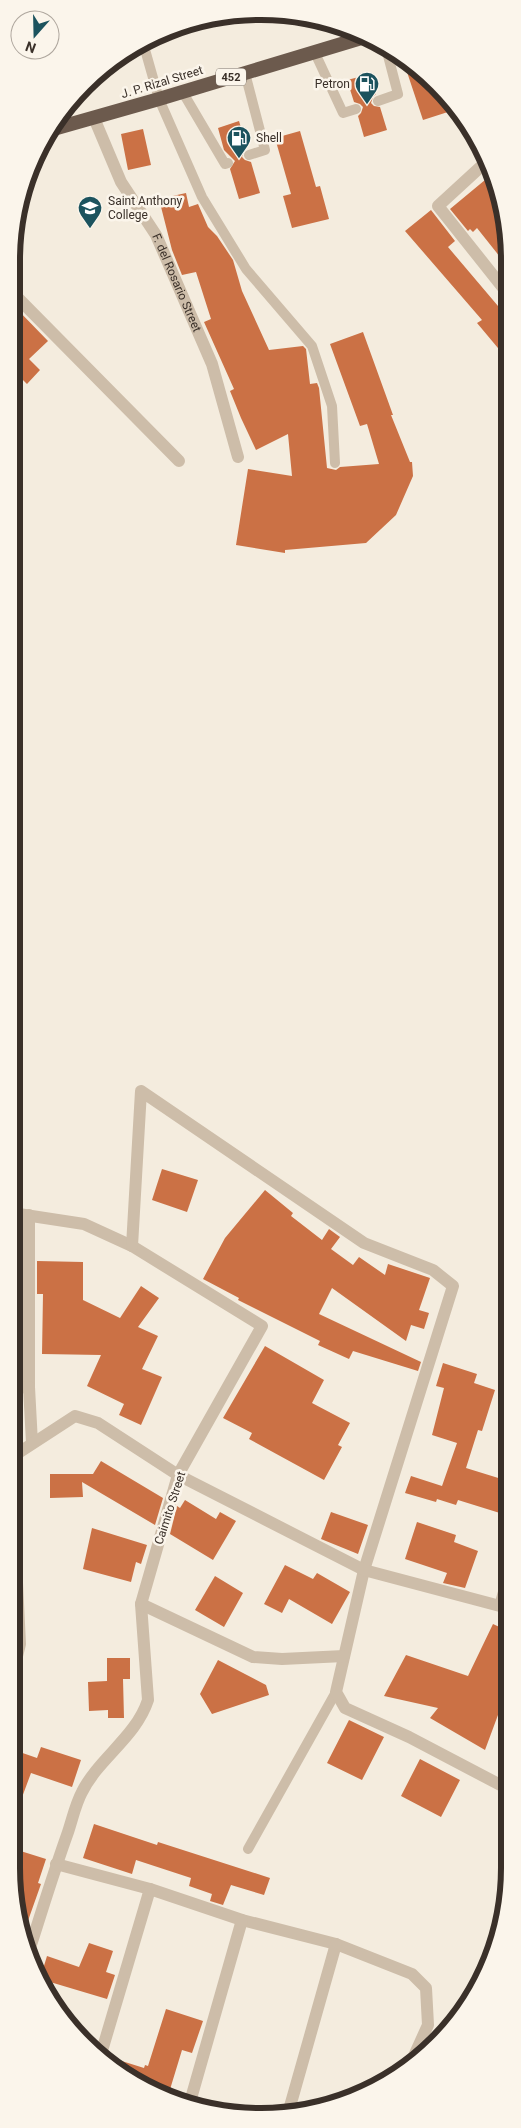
<svg xmlns="http://www.w3.org/2000/svg" width="521" height="2128" font-family="Roboto,sans-serif">
<rect width="100%" height="100%" fill="#f4ecde"/>
<path fill="#cb7145" d="M403,60L437,84L448,100L451,111L423,120Z
M371,74L376,94L373,97L371,103L374,106L380,107L387,130L364,137L358,116L361,113L363,107L360,104L354,102L347,80Z
M239,121L247,148L244,151L242,157L245,160L251,162L260,193L239,199L230,169L235,161L224,150L218,128Z
M143,129L151,165L128,170L121,134Z
M300,131L316,187L320,186L329,219L292,228L283,196L291,194L275,138Z
M491,175L508,228V267L477,228L473,232L470,229L468,231L450,209Z
M186,193L189,207L198,204L208,227L217,236L233,260L242,291L269,350L303,346L306,349L310,384L317,383L319,388L327,468L336,470L340,467L379,464L367,424L360,426L330,344L363,332L393,415H391L410,462H412L413,476L396,515L366,543L285,550V553L236,545L248,469L292,476L288,434L256,450L241,418L230,391L234,389L204,322L211,319L196,272L182,275L172,250L159,199Z
M431,210L455,241L448,247L498,306L504,301L508,302V360L477,323L482,320L405,231Z
M13,305L48,341L29,359L40,370L27,384L15,372L13,374Z
M162,1169L198,1180L187,1212L152,1200Z
M265,1190L293,1213L291,1216L322,1240L329,1229L340,1237L331,1249L353,1265L359,1257L385,1275L388,1264L430,1278L419,1310L429,1313L424,1329L411,1325L406,1341L332,1288L319,1314L421,1362L418,1371L353,1351L349,1359L318,1345L320,1341L238,1300L239,1298L203,1279L225,1238Z
M12,1261H21V1296H12Z
M37,1261L83,1262V1300L120,1318L141,1286L159,1298L138,1327L158,1336L142,1369L162,1377L141,1425L119,1415L124,1404L87,1386L101,1355L42,1354L43,1294H37Z
M265,1346L324,1380L312,1403L350,1423L338,1445L342,1447L324,1480L249,1439L252,1433L223,1418Z
M443,1363L477,1374L474,1383L495,1390L482,1431L478,1430L466,1468L508,1481V1498L503,1514L458,1500L456,1505L437,1499L436,1502L405,1493L411,1476L442,1486L457,1443L432,1435L444,1388L436,1386Z
M101,1461L163,1498L155,1525L82,1482L83,1497L50,1498V1474H93Z
M185,1500L216,1519L220,1512L236,1521L213,1560L170,1534L177,1506L180,1508Z
M331,1512L368,1525L358,1554L321,1539Z
M417,1522L456,1535L454,1542L478,1551L465,1588L443,1583L447,1573L405,1559Z
M92,1528L147,1545L141,1564L136,1562L131,1582L83,1569Z
M285,1565L313,1579L317,1573L350,1592L332,1624L289,1599L282,1613L264,1604Z
M215,1576L243,1593L224,1627L195,1610Z
M493,1624L508,1631V1688L485,1750L430,1718L438,1708L384,1696L406,1655L468,1676Z
M107,1658H130V1679H123L124,1718H108V1710L89,1711L88,1682L107,1681Z
M218,1660L266,1685L269,1695L212,1714L200,1694Z
M349,1720L384,1737L362,1780L327,1763Z
M41,1747L81,1760L72,1787L31,1773L14,1819L11,1818V1749L37,1758Z
M420,1759L460,1780L441,1817L401,1796Z
M94,1824L157,1845L158,1842L270,1878L264,1895L231,1885L223,1905L210,1901L212,1894L189,1886L191,1878L136,1860L132,1874L83,1858Z
M11,1848L46,1859L38,1883L41,1884L24,1932L11,1868Z
M89,1943L113,1951L106,1972L115,1975L107,1999L40,1979L47,1956L79,1967Z
M166,2009L203,2021L192,2053L182,2050L168,2096L150,2091L108,2058L109,2057L144,2068L145,2065L148,2066Z"/>
<g fill="none" stroke-linecap="round" stroke-linejoin="round">
<path stroke="#cdbda9" stroke-width="10" d="M144,46L159,99L202,197L246,269L312,346L332,406L335,463
M315,53L343,113L356,109
M245,73L265,150L249,155
M182,91L225,164L228,163
M378,101L398,94L386,48
M248,1849L336,1692"/>
<g stroke="#cdbda9" stroke-width="12">
<path id="s1" d="M94,118L121,182L156,235L212,364L238,457"/>
<path d="M487,161L438,206L508,294"/>
<path d="M13,293L179,461"/>
<path d="M12,1213L84,1224L132,1246L262,1326L178,1475L141,1604L148,1700C136,1737 99,1758 82,1792C75,1805 72,1821 67,1835C53,1874 41,1914 28,1954"/>
<path d="M29,1215V1387L32,1443"/>
<path d="M132,1246L141,1091L364,1243L433,1270L453,1286L364,1570L336,1692L345,1708L409,1737L508,1789"/>
<path d="M12,1388L29,1387"/>
<path d="M12,1457L75,1416L98,1423L178,1475L364,1570L500,1606L508,1578"/>
<path d="M141,1604L253,1657L282,1659L344,1656"/>
<path d="M11,1680L20,1644L12,1481"/>
<path d="M56,1864L150,1889L242,1920L336,1944L412,1974L426,1988L428,2025L409,2067"/>
<path d="M101,2054L150,1889"/>
<path d="M190,2102L242,1920"/>
<path d="M289,2110L336,1944"/>
</g>
<path stroke="#6c5a4d" stroke-width="14" d="M50,130L159,99L368,36"/>
</g>
<defs>
<symbol id="fuel-pin" viewBox="-11 -11 22 30"><path d="M0 17L-7.5 6A9.5 9.5 0 1 1 7.5 6Z" fill="#1c535e" stroke="#fbf5eb"/><path d="M-5.5-6h7V0h2V4h1.3V-2.5L3-4.5l.8-.8L6-3V5H2.5V1h-1V6h-7ZM-4.2-4.7v3.2H.2V-4.7Z" fill="#fff"/></symbol>
<symbol id="school-pin" viewBox="-11 -11 22 30"><path d="M0 17L-7.5 6A9.5 9.5 0 1 1 7.5 6Z" fill="#1c535e" stroke="#fbf5eb"/><path d="M0-5L7-2L0 1L-7-2ZM-4 1L0 2.5L4 1V4Q0 6-4 4Z" fill="#fff"/></symbol>
</defs>
<g fill-rule="evenodd">
<use href="#fuel-pin" x="353" y="70" width="28" height="38"/>
<use href="#fuel-pin" x="225" y="124" width="28" height="38"/>
<use href="#school-pin" x="76" y="194" width="28" height="38"/>
</g>
<g text-anchor="middle" dominant-baseline="central" stroke-width="5" stroke-linejoin="round" paint-order="stroke">
<rect fill="#fbf5eb" stroke="#746b63" stroke-width="1" x="216" y="68.5" width="30" height="17" rx="4"/>
<g font-size="11" font-weight="bold" fill="#3a3029">
<text x="231" y="77">452</text>
</g>
<g font-size="12" fill="#3a3029" stroke="#fbf5eb">
<text transform="translate(162 82) rotate(-17)">J. P. Rizal Street</text>
<text stroke="none"><textPath href="#s1" startOffset="185">F. del Rosario Street</textPath></text>
<text transform="translate(170 1508) rotate(-72)">Caimito Street</text>
</g>
<g font-size="12" fill="#3a3029" stroke="#fbf5eb" text-anchor="start">
<text x="350" y="84" text-anchor="end">Petron</text>
<text x="256" y="138">Shell</text>
<text x="108" y="201">Saint Anthony<tspan x="108" dy="14">College</tspan></text>
</g>
</g>
<path d="M0 0H521V2128H0ZM260 20H261A240 240 0 0 1 501 260V1868A240 240 0 0 1 261 2108H260A240 240 0 0 1 20 1868V260A240 240 0 0 1 260 20Z" fill="#fbf5eb" fill-rule="evenodd"/>
<path fill="none" stroke="#3a3029" stroke-width="6" d="M260 20H261A240 240 0 0 1 501 260V1868A240 240 0 0 1 261 2108H260A240 240 0 0 1 20 1868V260A240 240 0 0 1 260 20Z"/>
<g transform="translate(35 35) rotate(200)"><circle r="24" fill="#fbf5eb" stroke="#aea69d"/>
<path d="M0-4L9 19L0 12L-9 19Z" fill="#1c535e"/>
<text y="-8" font-size="14" font-weight="bold" text-anchor="middle" fill="#3a3029">N</text>
</g>
</svg>
